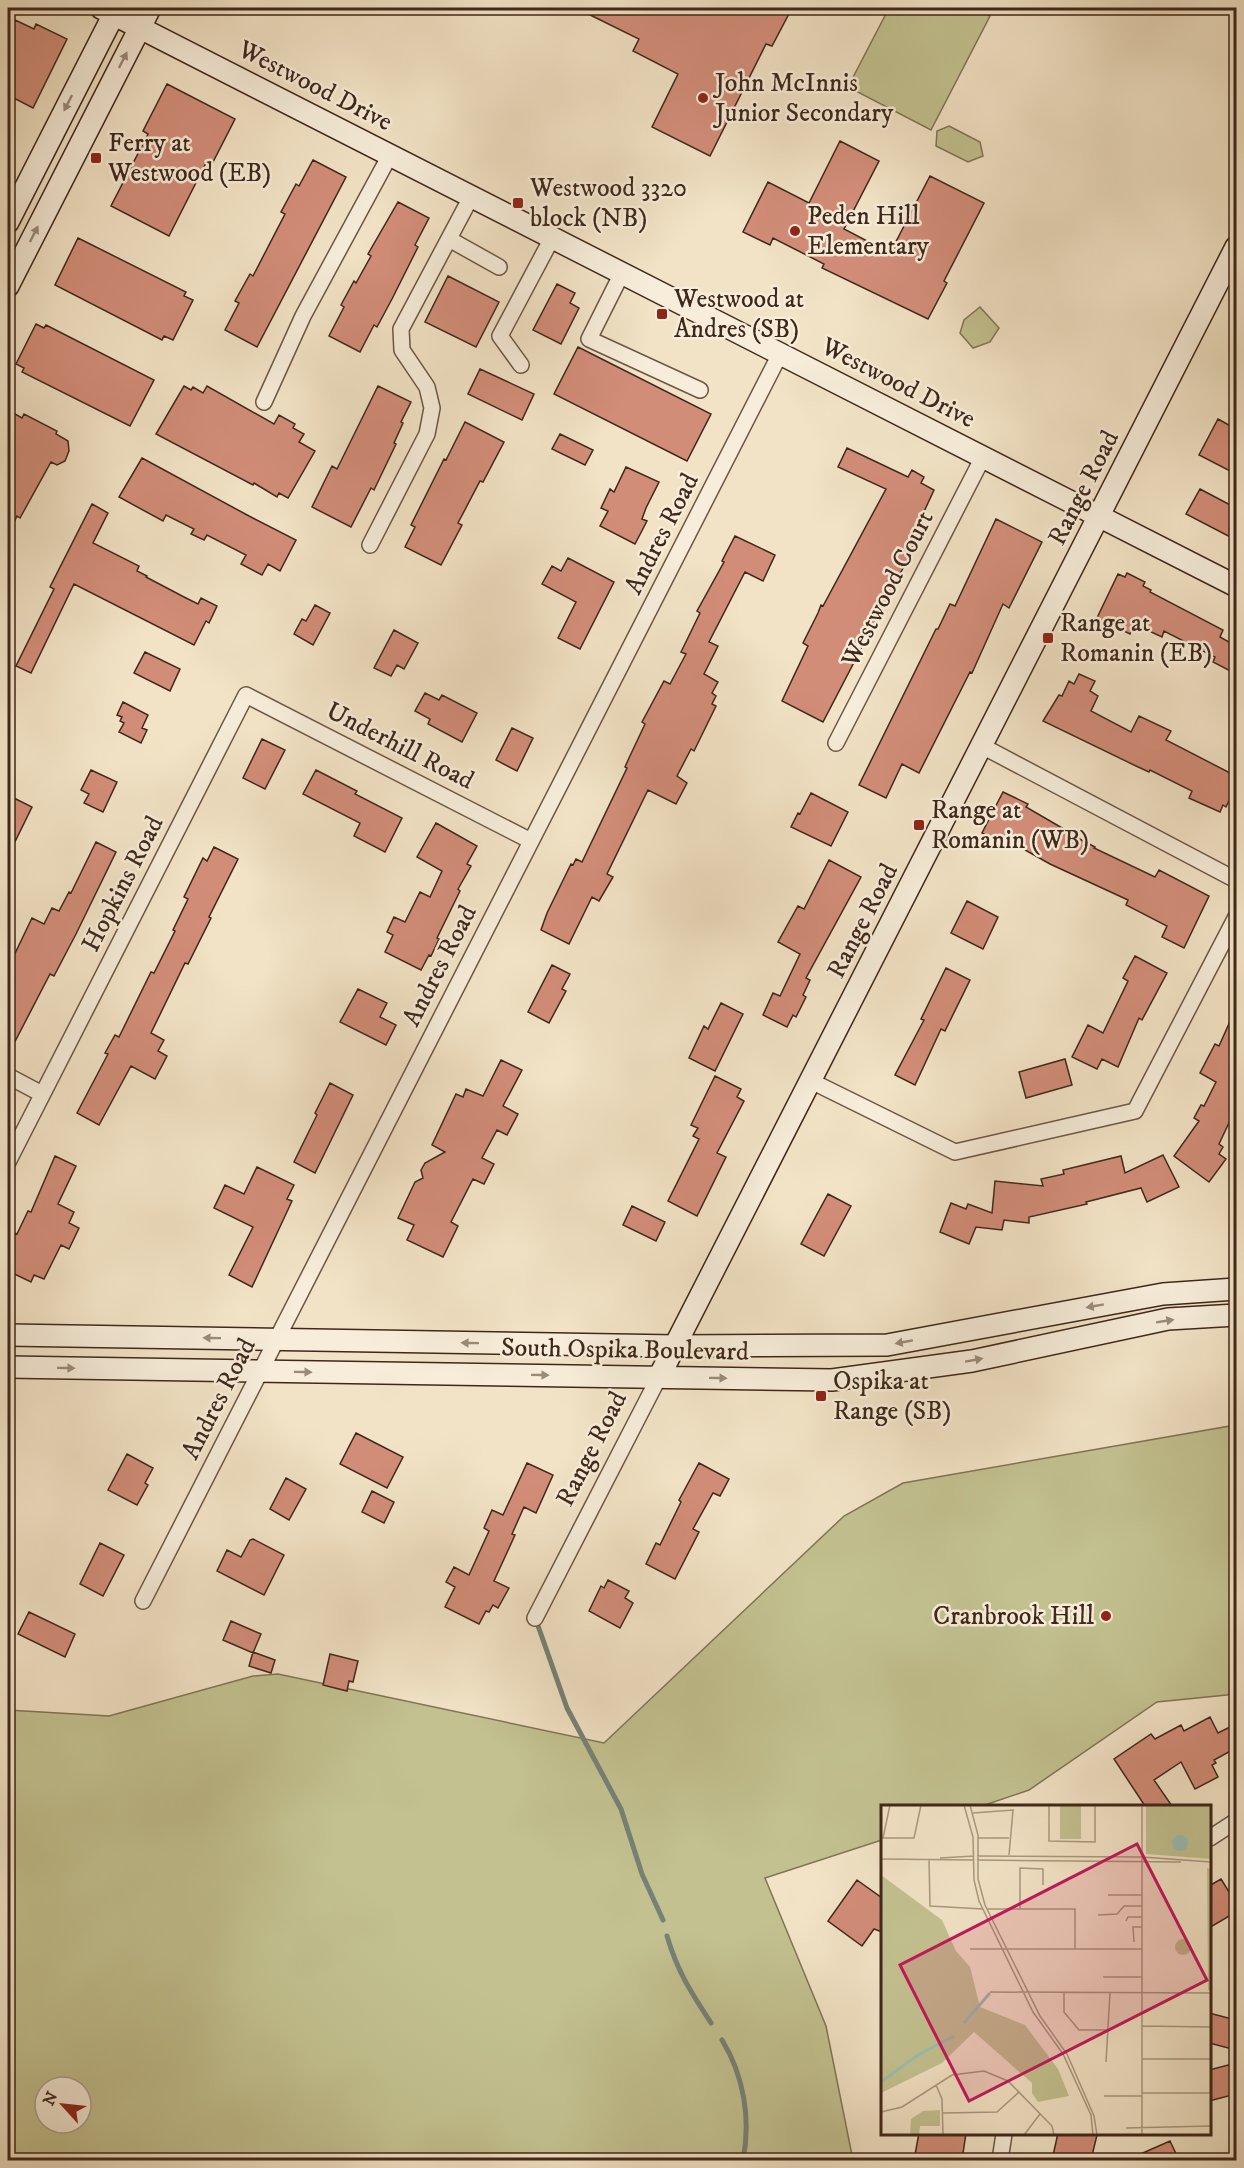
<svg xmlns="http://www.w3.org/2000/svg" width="1244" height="2168" font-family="'IM FELL DW Pica',serif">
<rect width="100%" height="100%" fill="#f2e3c6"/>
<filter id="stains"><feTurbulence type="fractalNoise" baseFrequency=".00333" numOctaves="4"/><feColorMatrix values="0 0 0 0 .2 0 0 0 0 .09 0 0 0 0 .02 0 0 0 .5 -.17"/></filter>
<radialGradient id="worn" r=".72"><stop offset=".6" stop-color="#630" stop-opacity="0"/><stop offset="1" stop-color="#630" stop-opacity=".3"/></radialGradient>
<path fill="#c3c190" stroke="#817455" stroke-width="1.5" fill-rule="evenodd" d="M889,8H974L990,16L931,130L848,87Z
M949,126L980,142L983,156L968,162L936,146L937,131Z
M980,307L999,328L990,342L973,348L960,333L964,320Z
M1236,1425V1691L1227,1695L1157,1702L1029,1790L982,1806H882V1840L765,1878L826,2026L853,2160H8V1710L109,1716L253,1676L278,1674L604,1743L844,1516L903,1483ZM45,2087H81V2123H45Z"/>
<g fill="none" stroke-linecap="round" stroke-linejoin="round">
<path stroke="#768276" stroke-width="5" d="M536,1620L567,1708L621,1809L642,1874L663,1920
M667,1936C678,1973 691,1992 711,2023
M722,2040C744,2076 751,2119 743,2160"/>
</g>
<path fill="#d28d79" stroke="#3f271a" stroke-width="1.5" d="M576,8H792L772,46L766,44L710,156L652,127L678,74L633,51L639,39Z
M15,20L34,29L36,24L67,39L33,108L8,95V35Z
M167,84L235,119L211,166L206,163L169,236L111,206L148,134L143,131Z
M840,141L879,161L844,229L890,253L930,176L984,203L944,281L947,283L928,319L822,268L824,264L773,238L770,245L743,232L768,182L809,203Z
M313,160L346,177L257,347L225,330L239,303L235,301L250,274L253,276L285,214L281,212L296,184L299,186Z
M398,202L429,218L415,245L418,247L392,299L377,327L374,325L360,352L329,336L344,307L341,305L354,281L356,283L371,256L368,254Z
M78,238L186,292L184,296L193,300L173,340L164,336L162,340L55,285Z
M448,276L499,302L476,347L425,322Z
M557,284L575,293L570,303L579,308L561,344L533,330Z
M36,324L44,328L46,325L154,380L130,426L22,372L24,368L16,364Z
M578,347L711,414L687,461L554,394Z
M480,369L534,394L522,420L468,394Z
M184,386L191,390L193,387L203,393L207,386L274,424L279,415L295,424L293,428L304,434L299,442L315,451L288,498L279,493L277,497L254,483L253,485L156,434Z
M378,386L411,402L401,422L403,423L394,443L396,444L374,490L371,488L351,527L312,507L332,466L337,469Z
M8,410L22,418L24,414L57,431L56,434L68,441L69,451L65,461L57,465L51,462L20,518L17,516L8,536Z
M1218,419L1236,429V464L1232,472L1199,455Z
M465,422L504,442L483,482L480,481L458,523L462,525L441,565L405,547L415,527L411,525L444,459L446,460Z
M560,434L593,450L585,465L552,449Z
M847,448L908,477L912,470L924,477L921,483L934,490L909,544L914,547L823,722L782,701L808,646L803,643L818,613L821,605L823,606L886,489L838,467Z
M142,458L249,516L296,540L280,571L268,564L262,575L241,564L246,555L207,535L204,540L191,534L194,529L166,515L163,521L119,497Z
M626,467L659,482L646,508L642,519L647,521L635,544L600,526L608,511L601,508L610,489L614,492Z
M1200,489L1236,508V540L1186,514Z
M92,504L108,513L93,543L139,566L137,571L147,576L146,577L184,597L198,604L201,598L217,606L209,623L206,621L194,645L74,584L31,673L16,666L54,589L50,587Z
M996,519L1042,542L1009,608L1003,604L972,673L970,672L919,773L902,764L886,798L859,785L936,629H938L950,604L955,606Z
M735,536L775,555L763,581L745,572L709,642L718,646L704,674L718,682L712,693L716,696L712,704L716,706L694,751L691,749L677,776L687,783L676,804L648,790L607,874L613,877L599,901L592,897L569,944L541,930L547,913L571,864L573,865L576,859L582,862L627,768L625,767L629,758L645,724L642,722L664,681L670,684L686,654L681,652L700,613L697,611L724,562L722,561Z
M568,558L614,582L580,649L558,638L576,602L542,584L552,566L561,571Z
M1127,573L1145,582L1143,586L1151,590L1150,592L1223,630L1220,637L1236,646V674L1213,662L1215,657L1164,631L1162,637L1134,624L1130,634L1097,618L1118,574L1125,577Z
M315,605L330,613L313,645L294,634L302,619L306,621Z
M394,630L418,643L404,669L397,665L391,676L374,668Z
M145,652L180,669L170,691L134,673Z
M1079,674L1095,681L1090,691L1098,696L1091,711L1131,732L1139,716L1171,731L1166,740L1236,776V786L1226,807L1223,805L1220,812L1189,798L1192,791L1150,770L1149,772L1136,766L1043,721L1059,695L1062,696L1069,681L1074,684Z
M425,693L439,700L442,695L477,713L462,742L428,724L430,719L415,711Z
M123,702L148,715L142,728L147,730L141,743L119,732L124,723L120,721L122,717L117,715Z
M512,728L533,738L517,771L496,760Z
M262,739L285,750L265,789L243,778Z
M91,770L117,782L103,812L84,803L89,794L81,790Z
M316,770L357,791L355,794L402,818L385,852L354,836L360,823L303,794Z
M1003,792L1028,804L1026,807L1069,832L1068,833L1095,847L1094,848L1155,877L1159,870L1209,896L1184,948L1162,937L1167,926L1126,905L1128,900L1050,864L1009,841L1006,846L982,833Z
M811,793L848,812L831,846L791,827L798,813L800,814Z
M8,795L32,807L8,856Z
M436,823L477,846L467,864L471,866L458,889L460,891L437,938L439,939L431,956L429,955L421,970L385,952L393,935L387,932L394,917L405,922L420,892L430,897L442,871L417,857Z
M96,842L116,852L76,934L54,976L50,974L8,1055V968L32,918L44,924L52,908L59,911L69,892L71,893Z
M214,847L238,859L209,917L211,918L188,964L185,963L151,1033L164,1040L158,1051L167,1056L155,1079L131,1066L99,1125L77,1113L108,1054L105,1053L115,1035L119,1037L151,972L154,973L175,931L173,930L188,899L184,897L203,858L207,861Z
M829,860L861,877L806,978L810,980L803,995L806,997L796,1017L793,1015L787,1027L763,1015L773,993L780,996L800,954L778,942L798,906L804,909Z
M967,901L998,917L983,949L951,933Z
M1135,956L1167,973L1142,1020L1139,1018L1118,1067L1102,1059L1097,1069L1072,1057L1088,1025L1103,1033L1128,981L1123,978Z
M552,965L570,974L562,989L566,991L549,1023L528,1012Z
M946,968L970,980L945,1031L941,1029L915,1085L895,1075L924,1020L921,1019Z
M358,989L387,1003L380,1017L396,1025L386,1045L340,1022Z
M721,1003L743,1014L715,1071L689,1058L704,1026L708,1029Z
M1236,1008V1108L1219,1144L1223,1147L1219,1154L1226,1159L1209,1182L1174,1156L1199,1121L1194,1118L1201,1105L1204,1106L1216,1082L1200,1073L1215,1044L1219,1046Z
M1065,1059L1072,1085L1026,1098L1019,1072Z
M501,1060L522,1070L503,1106L518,1114L507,1135L497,1130L482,1158L494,1164L484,1184L473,1179L451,1222L458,1226L443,1257L407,1240L414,1225L398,1218L415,1182L423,1178L421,1170L425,1163L445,1152L432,1145L456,1094L463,1097L466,1089L483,1096Z
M715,1076L741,1089L737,1097L744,1101L717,1153L726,1157L697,1216L668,1201L699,1139L693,1136L698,1128L691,1125Z
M330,1083L353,1095L315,1173L294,1162L317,1115L315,1113Z
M1163,1155L1179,1187L1147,1202L1141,1188L1086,1202L1087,1204L1029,1217V1223L1004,1220L1002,1230L976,1227L969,1244L940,1232L951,1203L966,1209L968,1204L992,1213L995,1181L1043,1186L1041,1179L1064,1174L1063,1170L1121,1156L1125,1173Z
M55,1156L76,1166L58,1204L74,1212L69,1223L79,1228L69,1249L61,1245L44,1279L34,1275L31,1282L8,1271V1249L15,1233L17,1234L28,1211L31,1212Z
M257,1167L294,1185L287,1199L292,1201L252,1287L229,1275L253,1227L214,1208L225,1185L244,1194Z
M828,1194L851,1206L824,1256L801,1244Z
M632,1206L665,1222L656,1241L623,1225Z
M356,1433L403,1457L387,1488L340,1464Z
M127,1454L153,1468L145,1483L148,1485L137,1505L108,1490Z
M527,1463L553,1475L536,1513L524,1507L512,1534L515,1535L494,1581L509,1588L498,1608L493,1605L489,1612L486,1611L479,1624L445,1607L455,1587L446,1582L454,1567L469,1575L489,1531L484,1528L492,1510L503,1515Z
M699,1463L729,1479L720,1496L713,1493L693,1529L699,1532L675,1579L646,1564L656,1543L660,1545L681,1502L679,1500Z
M286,1478L306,1489L289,1520L270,1509Z
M372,1491L394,1502L384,1523L362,1512Z
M253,1539L284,1555L264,1595L217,1571L227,1550L241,1557L250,1540Z
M100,1543L124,1555L103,1596L80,1584Z
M608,1580L629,1591L625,1598L633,1603L620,1628L589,1611L601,1586L604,1588Z
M29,1612L75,1634L65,1657L18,1634Z
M231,1621L261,1634L253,1653L223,1640Z
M253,1652L275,1660L271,1673L249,1666Z
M330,1654L358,1661L353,1682L349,1681L347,1691L323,1685Z
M1210,1717L1218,1733L1236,1724V1748L1214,1760L1216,1763L1212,1765L1218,1777L1195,1789L1181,1762L1154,1780L1172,1806H1145L1114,1759L1151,1734L1155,1739L1181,1725L1184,1731Z
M1221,1879L1229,1892L1236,1887V1912L1209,1928V1886Z
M857,1880L882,1898V1932L874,1929L862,1946L828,1921Z
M1209,2013L1236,2020V2050L1209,2043Z
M1236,2063V2094L1209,2101V2070Z
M919,2133H966L962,2160H914Z
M1058,2133L1097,2135L1091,2160H1052Z
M1170,2141L1179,2160H1127Z"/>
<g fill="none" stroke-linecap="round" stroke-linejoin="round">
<defs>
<path id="street" d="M449,239L499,267
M622,273L589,339L700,390
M521,365L500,336L552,238
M264,402L303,316L390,155
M370,545L427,434L432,408L427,387L402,350L401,329L471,197
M836,743L983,457
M982,746L1236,880
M8,1076L42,1094
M811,1081L955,1152L1135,1111L1236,917
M8,1162L246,695L531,841
M143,1601L780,354
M535,1618L659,1377
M1210,1838L1236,1821
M1000,2160L1004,2134"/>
<path id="secondary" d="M101,8L1236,586
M8,222L117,8
M8,286L150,8
M8,1335L676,1346L887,1345L1163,1294L1236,1289
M8,1367L832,1380L972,1361L1168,1319L1236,1315
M659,1377L1236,247"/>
</defs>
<use href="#street" stroke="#6c5645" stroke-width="18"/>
<use href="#secondary" stroke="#3f271a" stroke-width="24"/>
<use href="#street" stroke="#f7edda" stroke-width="15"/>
<use href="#secondary" stroke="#f7edda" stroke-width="21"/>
</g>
<defs><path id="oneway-solid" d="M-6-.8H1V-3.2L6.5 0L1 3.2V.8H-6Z" transform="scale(1.5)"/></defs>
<g fill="#9b8a7a">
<use href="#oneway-solid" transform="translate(123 60) rotate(-63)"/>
<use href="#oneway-solid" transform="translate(68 103) rotate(117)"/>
<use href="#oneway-solid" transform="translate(34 234) rotate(-63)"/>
<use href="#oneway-solid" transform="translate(1095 1306) rotate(170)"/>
<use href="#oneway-solid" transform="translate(1165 1321) rotate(-9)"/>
<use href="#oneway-solid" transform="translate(212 1338) rotate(-179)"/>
<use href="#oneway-solid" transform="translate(904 1342) rotate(170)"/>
<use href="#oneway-solid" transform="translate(470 1343) rotate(-179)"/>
<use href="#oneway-solid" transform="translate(974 1360) rotate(-10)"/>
<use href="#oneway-solid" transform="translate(66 1368) rotate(1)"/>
<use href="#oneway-solid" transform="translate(303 1372) rotate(1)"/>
<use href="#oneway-solid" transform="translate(540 1375) rotate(1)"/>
<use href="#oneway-solid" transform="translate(718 1378) rotate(1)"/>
</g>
<g fill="#8f2418" stroke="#f7edda" stroke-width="2">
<circle cx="703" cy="98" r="6"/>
<rect x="90" y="152" width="12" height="12" rx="3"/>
<rect x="512" y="197" width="12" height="12" rx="3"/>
<circle cx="795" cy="231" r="6"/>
<rect x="656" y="308" width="12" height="12" rx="3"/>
<rect x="1042" y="632" width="12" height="12" rx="3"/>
<rect x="913" y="819" width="12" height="12" rx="3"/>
<rect x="815" y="1390" width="12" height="12" rx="3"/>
<circle cx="1106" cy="1616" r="6"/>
</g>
<g text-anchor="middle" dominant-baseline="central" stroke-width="5" stroke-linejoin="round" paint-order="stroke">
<g font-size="26" fill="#3f271a" stroke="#f7edda" text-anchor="start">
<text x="715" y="83">John McInnis<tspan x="715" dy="30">Junior Secondary</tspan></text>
<text x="108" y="143">Ferry at<tspan x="108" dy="30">Westwood (EB)</tspan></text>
<text x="530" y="188">Westwood 3320<tspan x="530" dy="30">block (NB)</tspan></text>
<text x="807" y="216">Peden Hill<tspan x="807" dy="30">Elementary</tspan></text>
<text x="674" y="299">Westwood at<tspan x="674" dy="30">Andres (SB)</tspan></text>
<text x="1060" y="623">Range at<tspan x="1060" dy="30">Romanin (EB)</tspan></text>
<text x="931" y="810">Range at<tspan x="931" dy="30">Romanin (WB)</tspan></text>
<text x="833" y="1381">Ospika at<tspan x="833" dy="30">Range (SB)</tspan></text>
<text x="1094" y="1616" text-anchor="end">Cranbrook Hill</text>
</g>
<g font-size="26" fill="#3f271a" stroke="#f7edda">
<text transform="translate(315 86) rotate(27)">Westwood Drive</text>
<text transform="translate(898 383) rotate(27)">Westwood Drive</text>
<text transform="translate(1084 488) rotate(-63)">Range Road</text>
<text transform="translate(662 534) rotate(-63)">Andres Road</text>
<text transform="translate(888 589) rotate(-63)">Westwood Court</text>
<text transform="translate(400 746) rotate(27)">Underhill Road</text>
<text transform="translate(123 884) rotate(-63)">Hopkins Road</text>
<text transform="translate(863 921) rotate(-63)">Range Road</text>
<text transform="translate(440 966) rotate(-63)">Andres Road</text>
<text transform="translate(625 1350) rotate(1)">South Ospika Boulevard</text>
<text transform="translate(219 1399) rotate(-63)">Andres Road</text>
<text transform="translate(592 1449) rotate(-63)">Range Road</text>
</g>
</g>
<g transform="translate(881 1805)">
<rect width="330" height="330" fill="#f2e3c6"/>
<path d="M179,0H200V34H179ZM265,0H330V54L265,49ZM326,63L330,64V185H327ZM0,70L61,115L75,146L89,162L99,202L144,220L177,264L188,291L157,297L151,288V278L93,227L61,258L0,288ZM294 142a8 8 0 1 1 16 0a8 8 0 1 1-16 0ZM59,305V321H39L38,330H29L30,314L42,306Z" fill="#c3c190"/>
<path d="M291 38a8 8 0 1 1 16 0a8 8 0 1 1-16 0Z" fill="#9bbeb3"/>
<path fill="none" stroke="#9bbeb3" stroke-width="3" d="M83,218L109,188M0,277L37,250L73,231"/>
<path fill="none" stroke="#aa9881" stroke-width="1.5" d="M9,0L2,33H33L40,0M83,0L92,32L93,75L98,96L152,207L182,249L210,310L212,330M89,0L97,30V74L104,100L159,211L186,249L213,311L216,330M168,0V36L214,37V0M92,8L132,5L128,50M97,33H128M96,51L261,52L330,57M59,53L93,51M0,54L93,55M48,54L49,101L102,104M96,55L300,57M227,90H261M106,104H194V144M139,104V63L162,64V80M217,110L236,109L243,101H261M245,116L247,112H261M253,137L252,122H261M89,144H261M222,172H261M109,187L330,188M183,188V207L198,225H229M261,221L330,222M261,254H330M225,257L229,188M55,280L61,294L62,330M261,288H330M223,291H261M0,307L21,302L71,270L103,266L127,276L171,321L173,330M62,308L116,307L138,287M245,323L330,321M143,330L159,309M261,330V0"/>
<path fill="#c2185b" fill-opacity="0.15" stroke="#c2185b" stroke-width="3" d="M256,39L326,175L88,296L19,160Z"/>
<rect width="330" height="330" fill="none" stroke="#3f271a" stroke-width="3"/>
</g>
<rect width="1244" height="2168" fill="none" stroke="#f2e3c6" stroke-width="30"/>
<rect x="9" y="9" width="1226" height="2150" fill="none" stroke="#3f271a" stroke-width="3"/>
<rect x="15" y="15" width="1214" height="2138" fill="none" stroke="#3f271a" stroke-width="1.5"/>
<g transform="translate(63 2105) rotate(297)"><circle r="28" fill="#f7edda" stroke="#ad9e8d" stroke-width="1.5"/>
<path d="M0-4.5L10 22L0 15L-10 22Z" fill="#8f2418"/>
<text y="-9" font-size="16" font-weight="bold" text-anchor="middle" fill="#3f271a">N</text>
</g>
<rect width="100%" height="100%" filter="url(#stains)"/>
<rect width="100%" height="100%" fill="url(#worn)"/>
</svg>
